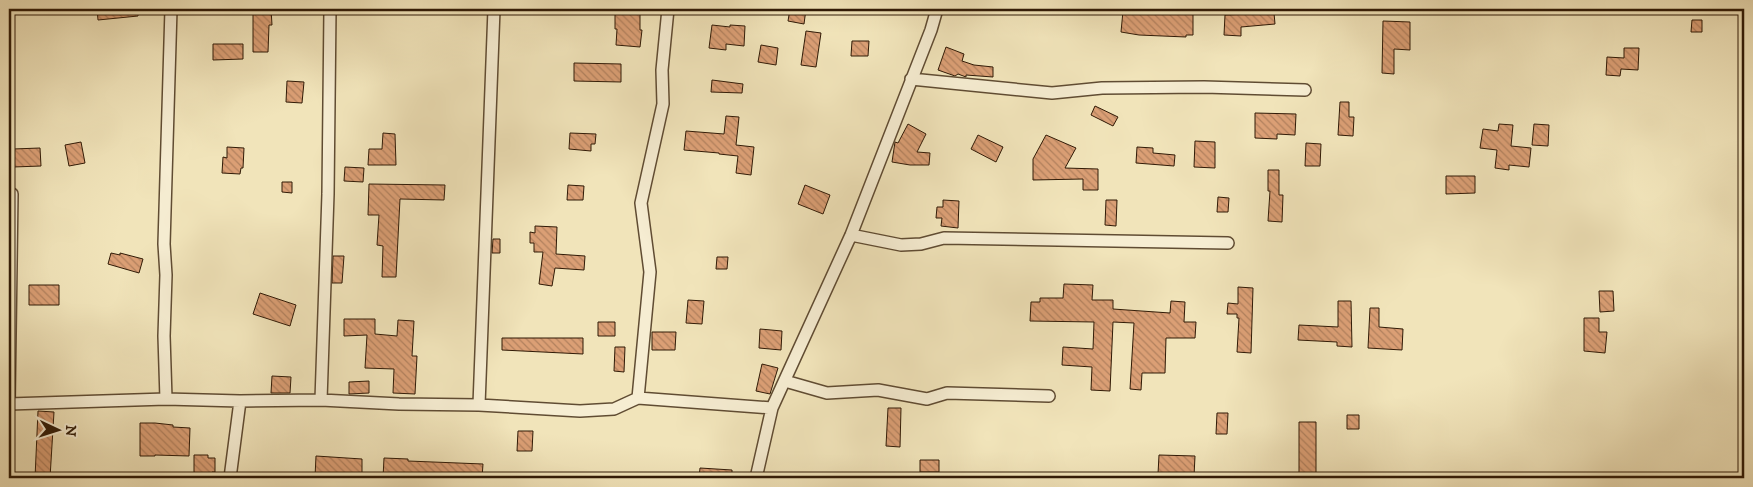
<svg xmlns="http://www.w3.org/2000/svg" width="1753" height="487" font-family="'IM FELL DW Pica',serif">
<defs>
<pattern id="building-back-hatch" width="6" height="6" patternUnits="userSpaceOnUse" patternTransform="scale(1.25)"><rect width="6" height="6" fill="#db9f75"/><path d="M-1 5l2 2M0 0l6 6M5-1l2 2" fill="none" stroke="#b2815e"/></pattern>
</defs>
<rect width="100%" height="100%" fill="#f1e4ba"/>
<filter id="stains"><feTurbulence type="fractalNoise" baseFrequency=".004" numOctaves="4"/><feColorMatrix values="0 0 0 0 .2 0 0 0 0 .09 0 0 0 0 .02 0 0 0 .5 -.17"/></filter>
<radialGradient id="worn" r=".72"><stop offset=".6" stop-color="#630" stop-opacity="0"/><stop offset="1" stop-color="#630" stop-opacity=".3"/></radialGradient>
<path fill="url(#building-back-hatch)" stroke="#301a06" d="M97,9H138V16L98,20Z
M253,9H271L272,25H269L268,52H253Z
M790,9H806L804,24L788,21Z
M1123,11L1193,13V35H1186V37L1139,35L1121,32Z
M615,13L640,14V30H642L640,47L616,45L617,29H615Z
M1274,13L1275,24L1241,27V36L1224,35L1225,15Z
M1692,20H1702V32H1691Z
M1383,21L1410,22V50L1394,49V74L1382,73Z
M712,25L730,27V25L745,26L744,46L726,44V50L709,48Z
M806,31L821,33L816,67L801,65Z
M852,41H869L868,56H851Z
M213,44H243V59L213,60Z
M761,45L778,48L776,65L758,62Z
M946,47L964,54L962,61L974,65L993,67V77L966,75V77L958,74L955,76L938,70Z
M1624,48H1639L1638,70L1621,69L1620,76L1606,75L1607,57L1624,58Z
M574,63L621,64V82L574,81Z
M712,80L743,84L742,93L711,92Z
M287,81L304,82L302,103L286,102Z
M1340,102H1349V117H1354L1353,136L1338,135Z
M1095,106L1118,117L1113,126L1091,115Z
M1255,113L1296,114L1295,135L1277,134V139L1255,138Z
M726,116L739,117L736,145L754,147L751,175L736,173L738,156L719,154V153L684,150L686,131L724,134Z
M908,124L926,134L917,152L930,153L929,165H910L892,162L895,142L898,143Z
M1499,124L1513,125L1511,146L1531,148L1529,167L1509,165V170L1495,168L1497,150L1480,148L1483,129L1498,131Z
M1534,124L1549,125L1548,146L1532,145Z
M383,133L395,134L396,165H368L369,149H382Z
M570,133L596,134L595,144H591V151L569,149Z
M978,135L1003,147L996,162L971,149Z
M1046,135L1076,148L1065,168L1098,169V190H1083V179L1033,180V159Z
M1195,141L1215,142V168L1194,167Z
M81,142L85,163L69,166L65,145Z
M1306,143L1321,144L1320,166H1305Z
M227,147L244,148L243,168H241L240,174L222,173L223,157L227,158Z
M1137,147L1153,148V153L1175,155L1174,166L1136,163Z
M40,148L41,166L13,167V149Z
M345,167L364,168L363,182L344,181Z
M1268,170H1279V195H1283L1282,222L1268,221L1270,191H1268Z
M1446,176H1475V193L1446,194Z
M282,182H292V193L282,192Z
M369,184L445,185L444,200L400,199L396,277H382L383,246L377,245L379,215H368Z
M568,185L584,186L583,200H567Z
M805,185L830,195L823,214L798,204Z
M1218,197L1229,198L1228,212H1217Z
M943,200L959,201L958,228L941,226L942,218H936L937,207H943Z
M1106,200H1117L1116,226L1105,225Z
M535,226L557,227L556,254L585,256L584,270L555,268L552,286L539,284L543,252H534V243H530V232L535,233Z
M493,239H500V253H492Z
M111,253L120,255V253L143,259L139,273L108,264Z
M333,256H344L342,283H332Z
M717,257H728L727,269H716Z
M1064,284L1093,285L1092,300H1113V309L1170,313L1171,301L1185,302L1184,322H1196L1195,338H1166L1165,373H1142L1141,390L1130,389L1134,323L1113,322L1110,391L1091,390L1092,367L1062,365L1063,347L1093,349L1094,322L1030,321L1031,302H1040V298H1063Z
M29,285H59V305H29Z
M1238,287L1253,288L1251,353L1237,352L1239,318H1237V314H1227L1228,303L1238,304Z
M1599,291H1613L1614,311L1600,312Z
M260,293L296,305L290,326L253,314Z
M688,300L704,301L702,324L686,323Z
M1338,301H1351L1352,347L1337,346V342L1298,340L1299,325L1338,327Z
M1370,308H1379V327L1403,329L1402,350L1368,348Z
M1584,318H1599V332H1607L1605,353L1584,351Z
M344,319H375V334L397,336L398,320L414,321L412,356H417L415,394L393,393L394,369L365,368L367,335L344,336Z
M598,322H615V336H598Z
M760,329L782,331L781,350L759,348Z
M652,332H676L675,350H652Z
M502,338H583V354L502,350Z
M615,347H625L624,372L614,371Z
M762,364L778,368L770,394L756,391Z
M272,376L291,377L290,393H271Z
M369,381V393L349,394V382Z
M888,408H901L900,447L886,446Z
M38,411L54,412L50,478H35Z
M1217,413H1228L1227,434H1216Z
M1347,415H1359V429H1347Z
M1299,422H1316V475H1299Z
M140,423H155L173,425V427L190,428L189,456L155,455V456H140Z
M518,431H533L532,451H517Z
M194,455H208V458H215V472H212V478H194Z
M1159,455L1195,456L1194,476L1158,474Z
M316,456L362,459V478L315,477Z
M384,458L408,459V461L483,464L482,478H383Z
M920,460H939V472H920Z
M700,468L732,470V478H699Z"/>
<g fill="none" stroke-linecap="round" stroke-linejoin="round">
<defs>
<path id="minor" d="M911,79L1052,93L1102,88L1204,87L1305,90
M851,235L901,245L921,244L944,238L1228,243
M785,381L827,393L878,390L927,399L947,393L1049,396
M638,398L650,272L641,203L663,104L662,70L668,9
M166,399L164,336L166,275L164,244L171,9
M321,400L328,194L330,9
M9,404L166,399L240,401L321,400L399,404L479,405L580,411L614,409L638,398L772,408
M9,404L12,194
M479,405L494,9
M230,478L240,401
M756,478L772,408L851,235L931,30L937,9"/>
</defs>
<use href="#minor" stroke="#604c33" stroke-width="14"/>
<use href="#minor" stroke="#f6edd2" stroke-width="11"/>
</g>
<rect width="1753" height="487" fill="none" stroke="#f1e4ba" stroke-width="30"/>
<rect x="10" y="10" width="1733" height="467" fill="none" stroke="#301a06" stroke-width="2.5"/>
<rect x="15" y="15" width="1723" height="457" fill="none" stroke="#301a06"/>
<g transform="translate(58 430) rotate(94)" stroke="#f6edd2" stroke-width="4" paint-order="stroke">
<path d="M0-4L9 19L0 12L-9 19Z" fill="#301a06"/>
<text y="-8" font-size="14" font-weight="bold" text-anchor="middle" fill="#301a06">N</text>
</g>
<rect width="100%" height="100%" filter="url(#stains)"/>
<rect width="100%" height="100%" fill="url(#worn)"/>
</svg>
